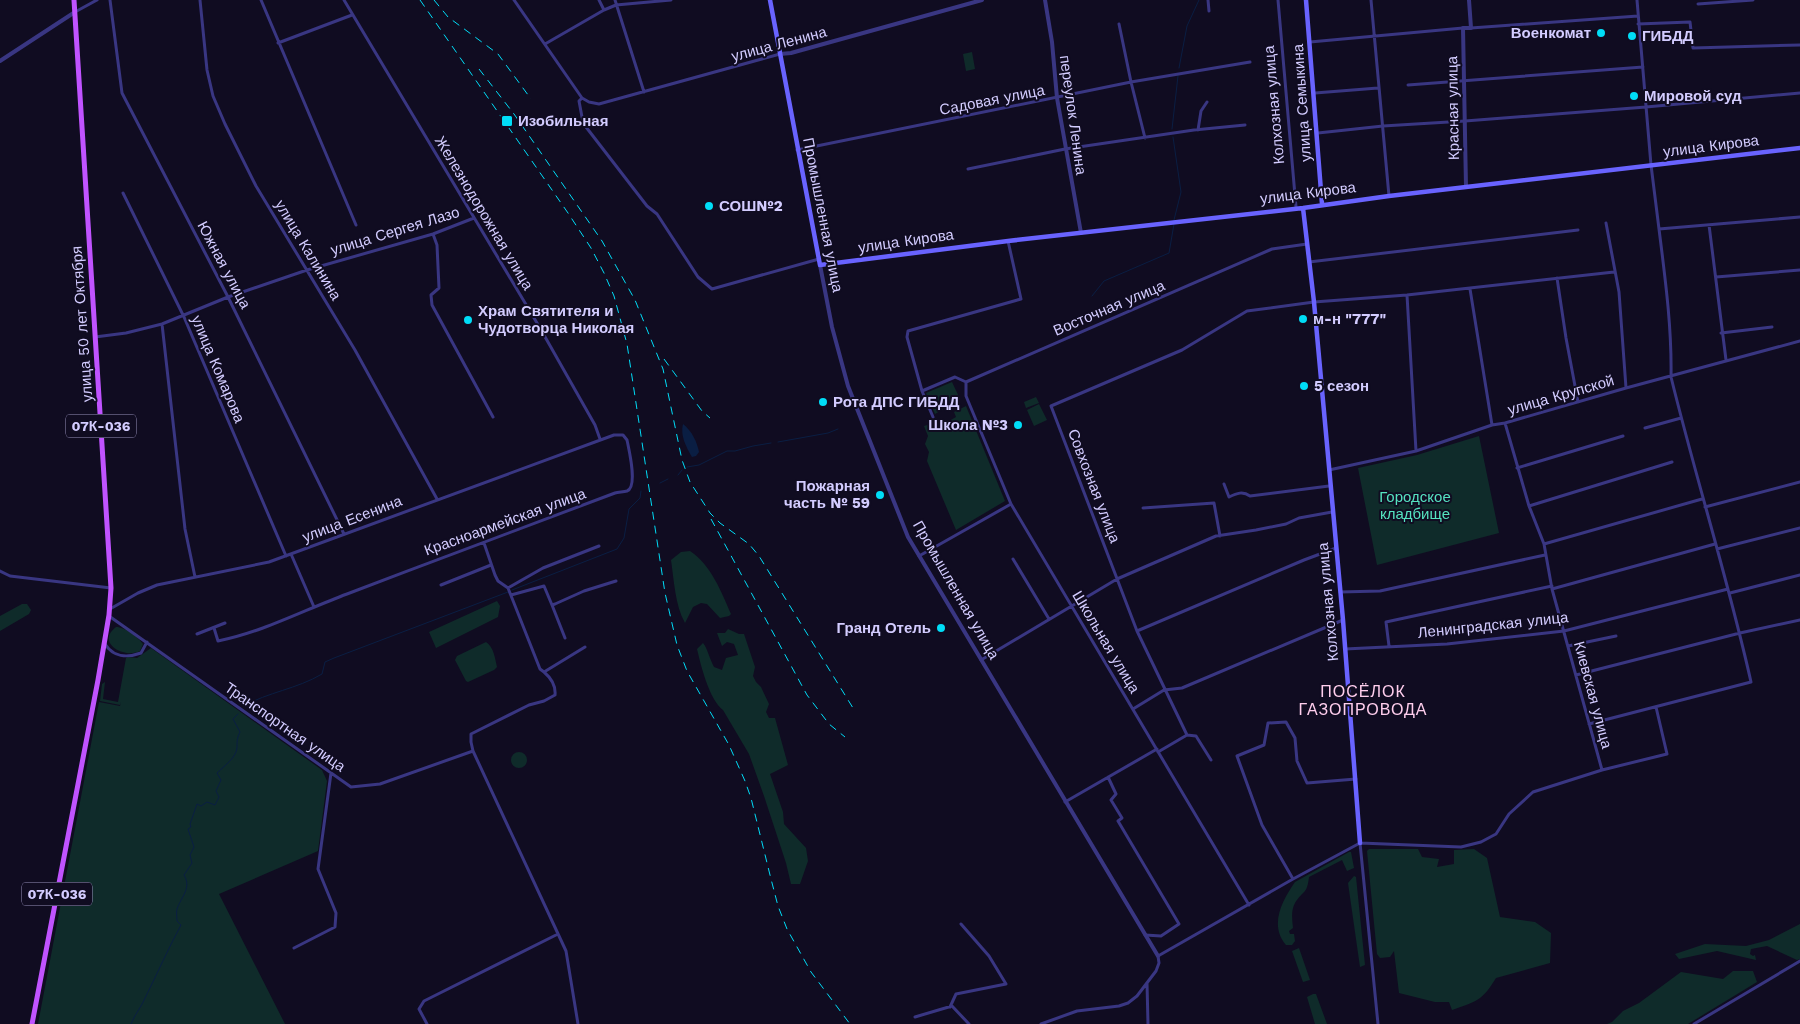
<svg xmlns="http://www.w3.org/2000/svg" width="1800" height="1024" font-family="'Work Sans',sans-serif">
<rect width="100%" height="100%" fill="#100c21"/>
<path fill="#0f2b2a" d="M972,52L975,69L966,71L963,54Z
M952,382L960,399L935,414L926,393Z
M1036,397L1039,403L1026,408L1024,402Z
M1039,404L1047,420L1034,426L1027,410Z
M966,406L1005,501L956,530L927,461L929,452L925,444L928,436L924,426L940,421L942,425L956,417L954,412Z
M1479,436L1499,533L1377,565L1358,468L1417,455Z
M690,551C711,565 721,591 731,614L729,616L720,618L707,604L701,603L693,607L685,623C675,605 674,580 671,560L681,552Z
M497,601L500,606L498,617L436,648L429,632Z
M22,604H27L31,610L29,614L0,631V616Z
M116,627C125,627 138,637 143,644L140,651C125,659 95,643 116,627Z
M728,629L739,634H744L755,667L753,676L756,682L761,687L769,704L766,712L769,718H775L788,765L770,774L783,812L784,824L806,848L808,861L800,884H791L786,863L764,796L749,754L723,710C709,699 701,666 697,649L703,643C707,647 710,660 714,667L722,670L726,658L738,655L734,644L727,642L722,646L717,633H725Z
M486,642C494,647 495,659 497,667L494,670L468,682L466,681L455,660L457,656Z
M151,648L322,770L327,781L318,851L219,894L285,1024H38L99,702L120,706L121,702L120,705L100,701L102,684L105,682L103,699L118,702L126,658L128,657L137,658Z
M511 760a8 8 0 1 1 16 0a8 8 0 1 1-16 0Z
M1369,849H1418L1422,857L1439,859L1437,867L1454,864V850L1474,849L1487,858L1500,917L1535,922L1551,933L1550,963L1496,978C1482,1001 1477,1001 1452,1010L1449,1002H1435L1399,993L1394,951L1390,957L1380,958L1377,954L1367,851Z
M1349,852H1351L1354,868L1347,871L1342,860L1309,877C1307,895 1303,890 1295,903C1291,910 1292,919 1293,928L1289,931L1290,934H1294L1295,941L1292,945H1286C1269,925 1282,901 1295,882Z
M1354,876L1356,877L1365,965L1360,967L1348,883Z
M1800,924V959L1797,960L1767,946L1751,949L1750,954L1753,956L1755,955L1756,960L1717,951L1679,959L1675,954L1705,944L1746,946L1769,940Z
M1299,948L1310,980L1303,982L1292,951Z
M1733,971H1753L1757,982L1688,1024H1607L1612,1022L1623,1011L1639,1003L1681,972L1723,979Z
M1313,994H1316L1327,1024H1315L1307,997Z"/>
<path fill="#0a1e43" d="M683,424C692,431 697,442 699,452L696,456L692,457C686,447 680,435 683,424Z"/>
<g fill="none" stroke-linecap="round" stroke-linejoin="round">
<path stroke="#0a1e43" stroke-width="1" d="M1179,68L1187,26L1199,0
M1172,129L1178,76
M1173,137L1181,192L1174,220
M1092,296L1104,281L1169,253L1174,224
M778,442L828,433L838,429
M687,467L699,465L727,451H735L753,446L771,443
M678,475L682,470
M660,483L668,479
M512,590L617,549L624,538L629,509L640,498L641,491
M244,706C268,692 297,689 322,674L325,662L334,658L508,592
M131,1024C135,1014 142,1006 146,996C158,972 168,949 181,925L177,921C177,917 176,913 177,909C181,897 192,888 184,875L192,863L190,855L194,847L188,829L191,827L190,824L197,804L201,806L207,802L215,805L219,797L216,791L221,780L217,773C224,766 236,758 237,748C237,741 237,738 240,732L233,719L238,714"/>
<path stroke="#393682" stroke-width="3" d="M110,0L122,93L228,297L344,534
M200,0L207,70L213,96L225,124L256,186L355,350L437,499
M261,0L356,225
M344,0L540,328L595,425L600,439
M514,0L582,98L589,102L599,104L780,54
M599,0L604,10
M615,0L644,92
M1208,0L1209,11
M1278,0L1296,207
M1371,0L1389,196
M1637,0L1651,165L1659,229
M1698,4L1753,0
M75,12L97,0
M1119,24L1131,82L1145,138
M1638,24L1690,22L1693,48L1800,45
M1471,28L1638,16
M1310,42L1463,28
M278,43L352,15
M545,44L604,10L616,5L671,0
M1408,85L1643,67
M1315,93L1378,88
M582,98L579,101L582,117L586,127L647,206L657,214L698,277L712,289L819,259
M1198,130L1201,111L1207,102
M1318,133L1383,126L1465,121L1646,107L1800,93
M797,150L1131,82L1250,62
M968,169L1065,149L1194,130L1245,125
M123,193L184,317L286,556
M1606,223L1619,292L1626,388
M1709,225L1726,360
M433,234L437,245L439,288L431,295L432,305L493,417
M1309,262L1578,230
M1716,277L1800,270
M1557,278L1566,338L1578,402
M1470,289L1492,425
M1407,295L1416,451
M162,324L185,529L195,577
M1721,333L1772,327
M95,337L126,333L162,324L228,297L307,270L433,234L474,218
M966,382V396L1011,504L1249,905
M922,391L955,377L966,382L1272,249L1307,244
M933,417L922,391L907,337L908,331L1021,299L1008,241
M1505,423L1529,506L1544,544L1552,589L1602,770
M1645,428L1681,418
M1517,468L1623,436
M1329,470L1416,451L1492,425L1505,423L1626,388L1800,341
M1224,484L1229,497C1237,493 1243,491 1250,496L1329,486
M1529,506L1672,462
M1705,507L1800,482
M1143,508L1214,503L1220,536
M484,543L495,575L498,581L508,588L540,669L544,672L585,647
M1544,544L1702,499
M1717,549L1800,528
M291,554L314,607
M919,556L1011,504
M1013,559L1049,619
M0,571L10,576L111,588
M441,585L491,565
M508,588L543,568L599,546
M1552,589L1715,544
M1340,592L1380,591L1545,555
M1730,593L1800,575
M511,595L544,586L552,605L555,604L584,591L616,581
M552,605L565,638
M110,609L138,593L157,585L269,562L614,435H623L627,440C629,450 638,487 627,491C623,492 618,492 615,493C525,527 436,560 347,594C304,610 263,632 218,641L214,628
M109,616L351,787L380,784L473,751L566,951L578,1024
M1137,631L1304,560L1336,548
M197,634L225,623
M105,644C113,657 127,658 141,653L147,642
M1389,646L1386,622L1552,586
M1568,646L1616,636
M1345,649L1447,644L1564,631L1728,589
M981,660L1117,579L1216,536L1256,530L1286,524L1299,518L1332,512
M1576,675L1740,633L1800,620
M1133,709L1164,690L1182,688L1343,620
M1589,724L1751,682C1728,579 1696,479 1671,377C1672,328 1665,277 1659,229L1800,217
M473,751L471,742V734L529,705L544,701L555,695C556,685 551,678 544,672
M1158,752L1187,735
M1211,760L1196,736L1187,735L1137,631L1051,406L1182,350L1247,311L1314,302L1407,295L1614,272
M1108,777L1116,794L1111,800L1122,818L1118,821L1179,924L1161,936L1145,935
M1065,802L1157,749
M1360,843L1461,847L1481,842L1496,834L1509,814L1533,792L1602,770L1667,754L1656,707
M1360,843L1378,1024
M1293,879L1262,825L1237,756L1264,745L1268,723L1286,722L1295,738L1297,761L1307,783L1356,779
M294,948L335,927L336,913L318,869L331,773
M1147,983L1148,1024
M950,1007L956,994L1006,984L989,956L961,924
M915,1017L952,1006L969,1024
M427,1024L419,1009L424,1001L558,934
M1041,1024L1077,1011L1119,1006L1128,1003L1137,996L1156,971L1159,963L1158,956L1293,879L1360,843
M1694,1024L1800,961"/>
<path stroke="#393682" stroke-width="4" d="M1045,0L1052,42L1057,98L1081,233
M780,54L791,53L982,0
M0,61L75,12
M1466,187L1463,28H1471L1469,0
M820,265L832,327L848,386L908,537L1158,956"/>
<path stroke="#6963ff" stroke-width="4.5" d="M770,0L820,265L1008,241L1303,208L1389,196L1800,148
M1306,0L1322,204
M1303,208L1314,302L1343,620L1360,843"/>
<path stroke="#c053ff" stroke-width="5" d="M32,1024L98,680L109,615L111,588L74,0"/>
<path stroke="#00ddf7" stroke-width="1" stroke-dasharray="8 6" stroke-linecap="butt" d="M420,0L568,213L591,248L604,273L614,296L627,344L665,593L677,645L687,671L729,745L745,781L751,798L771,879L778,906L787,929L811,972L850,1024
M434,0L448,17L498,54L531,99
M479,69L514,114L602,241L635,300L663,369L682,460L690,482L710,513L720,523L749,544L759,556L853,708
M664,359L702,411L710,418
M711,519L807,695L829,724L845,737"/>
</g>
<g fill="#00ddf7" stroke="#100c21" stroke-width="2">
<circle cx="1601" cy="33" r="5"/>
<circle cx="1632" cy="36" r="5"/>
<circle cx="1634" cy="96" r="5"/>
<rect x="501" y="115" width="12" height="12" rx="2.5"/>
<circle cx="709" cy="206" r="5"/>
<circle cx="1303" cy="319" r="5"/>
<circle cx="468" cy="320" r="5"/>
<circle cx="1304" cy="386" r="5"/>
<circle cx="823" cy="402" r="5"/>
<circle cx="1018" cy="425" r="5"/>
<circle cx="880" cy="495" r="5"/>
<circle cx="941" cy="628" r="5"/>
</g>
<g text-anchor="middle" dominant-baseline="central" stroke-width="4" stroke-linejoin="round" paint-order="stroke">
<g fill="#100c21" stroke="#9892bc" stroke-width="1">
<rect x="66" y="414.5" width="70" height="23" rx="4"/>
<rect x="22" y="882.5" width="70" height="23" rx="4"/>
</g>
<g font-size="14" font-weight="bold" fill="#d3ccff">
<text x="101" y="426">07К-036</text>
<text x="57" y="894">07К-036</text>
</g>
<g font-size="15" font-weight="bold" fill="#d3ccff" stroke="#100c21" text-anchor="start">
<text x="1591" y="33" text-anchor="end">Военкомат</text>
<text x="1642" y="36">ГИБДД</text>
<text x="1644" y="96">Мировой суд</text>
<text x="518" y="121">Изобильная</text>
<text x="719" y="206">СОШ№2</text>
<text x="478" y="311">Храм Святителя и<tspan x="478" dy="17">Чудотворца Николая</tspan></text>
<text x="1313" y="319">м-н "777"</text>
<text x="1314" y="386">5 сезон</text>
<text x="833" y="402">Рота ДПС ГИБДД</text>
<text x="1008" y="425" text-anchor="end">Школа №3</text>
<text x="870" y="486" text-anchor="end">Пожарная<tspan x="870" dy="17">часть № 59</tspan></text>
<text x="931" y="628" text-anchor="end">Гранд Отель</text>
</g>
<g font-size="15" fill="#d3ccff" stroke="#100c21">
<text transform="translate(779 44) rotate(-15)">улица Ленина</text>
<text transform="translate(992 100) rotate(-11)">Садовая улица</text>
<text transform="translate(1302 103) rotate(-94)">улица Семыкина</text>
<text transform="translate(1274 105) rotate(-95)">Колхозная улица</text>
<text transform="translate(1453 108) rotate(-91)">Красная улица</text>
<text transform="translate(1073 115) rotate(82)">переулок Ленина</text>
<text transform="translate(1711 146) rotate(-7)">улица Кирова</text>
<text transform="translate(1308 193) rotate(-7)">улица Кирова</text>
<text transform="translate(484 213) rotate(59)">Железнодорожная улица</text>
<text transform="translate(823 215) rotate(79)">Промышленная улица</text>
<text transform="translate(395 231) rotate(-17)">улица Сергея Лазо</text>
<text transform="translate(906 241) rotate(-8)">улица Кирова</text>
<text transform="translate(308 250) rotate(59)">улица Калинина</text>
<text transform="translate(224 265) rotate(62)">Южная улица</text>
<text transform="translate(1109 308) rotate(-23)">Восточная улица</text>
<text transform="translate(82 324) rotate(-94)">улица 50 лет Октября</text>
<text transform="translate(218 369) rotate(67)">улица Комарова</text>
<text transform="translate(1561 395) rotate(-16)">улица Крупской</text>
<text transform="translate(1094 486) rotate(69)">Совхозная улица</text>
<text transform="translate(352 519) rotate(-21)">улица Есенина</text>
<text transform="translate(505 522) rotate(-20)">Красноармейская улица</text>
<text transform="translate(956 590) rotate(60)">Промышленная улица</text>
<text transform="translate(1328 602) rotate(-95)">Колхозная улица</text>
<text transform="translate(1493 625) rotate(-6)">Ленинградская улица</text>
<text transform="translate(1106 642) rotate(59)">Школьная улица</text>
<text transform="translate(1593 695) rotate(75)">Киевская улица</text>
<text transform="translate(285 727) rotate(35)">Транспортная улица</text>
</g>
<g font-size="15" fill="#55e2c0" stroke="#100c21">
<text x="1415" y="497">Городское<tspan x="1415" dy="17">кладбище</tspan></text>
</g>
<g font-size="16" letter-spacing="1" fill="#ffceed" stroke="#100c21">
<text x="1363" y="691">ПОСЁЛОК<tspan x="1363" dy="18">ГАЗОПРОВОДА</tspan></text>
</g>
</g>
</svg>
